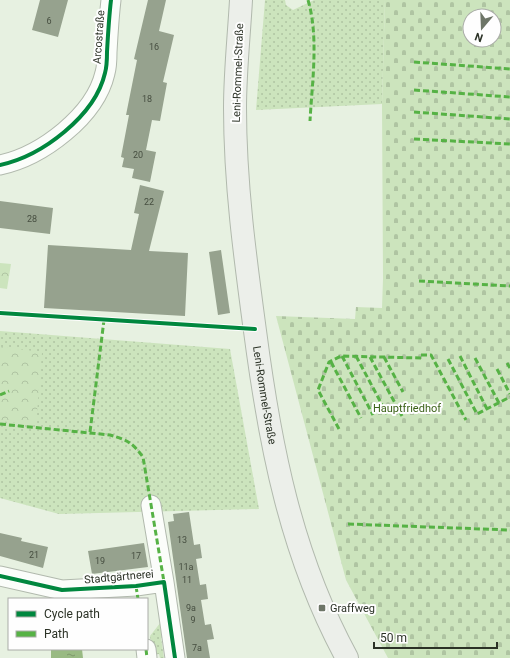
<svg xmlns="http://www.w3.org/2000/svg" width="510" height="658" font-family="Roboto,sans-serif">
<defs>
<pattern id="grass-dots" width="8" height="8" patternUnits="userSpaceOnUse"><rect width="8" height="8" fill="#cce4bd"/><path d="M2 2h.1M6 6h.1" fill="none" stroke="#afc4a2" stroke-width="1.8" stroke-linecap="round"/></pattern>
<pattern id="cemetery-stones" width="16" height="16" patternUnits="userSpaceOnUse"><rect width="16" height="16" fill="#cce4bd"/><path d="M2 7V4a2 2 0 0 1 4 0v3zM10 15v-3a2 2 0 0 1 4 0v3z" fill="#afc4a2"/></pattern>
<pattern id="park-crowns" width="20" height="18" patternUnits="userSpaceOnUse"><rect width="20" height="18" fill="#cce4bd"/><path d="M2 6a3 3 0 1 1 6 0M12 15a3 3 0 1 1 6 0" fill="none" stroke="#afc4a2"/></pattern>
<pattern id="water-ripples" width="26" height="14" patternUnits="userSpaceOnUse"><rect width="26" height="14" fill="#99ba83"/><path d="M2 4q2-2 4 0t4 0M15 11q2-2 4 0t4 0" fill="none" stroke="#7d986b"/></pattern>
</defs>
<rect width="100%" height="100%" fill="#e7f1e1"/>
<path fill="url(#grass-dots)" d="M265,0H285L286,5L293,10L314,0H385L382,104L256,110Z
M0,331L230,349L259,509L59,514L0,498Z
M164,618L167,637L161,638L164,658H160L159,654L153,655L150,636Z"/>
<path fill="url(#cemetery-stones)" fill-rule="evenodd" d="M385,0H510V658H388L346,580L276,316L355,319L356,307L382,308L383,279L382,104ZM470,16H494V40H470Z"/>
<path fill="url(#park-crowns)" d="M0,263L11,264L7,289L0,288Z
M0,347L42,352L36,425L0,421Z"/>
<path fill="url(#water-ripples)" d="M51,649H82L83,658H51Z"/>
<path fill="#96a28e" d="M40,0H68L58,37L32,30Z
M148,0H166L159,31L174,35L163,82L167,83L160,121L152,120L146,150L156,152L150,182L132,178L134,169L122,167L124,158L121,157L129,115H126L137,60L134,59Z
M140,185L164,191L149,251L188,253L185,316L44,308L48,245L131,250L139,214L134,213Z
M0,201L53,208L50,234L0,228Z
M221,250L230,313L218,315L209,252Z
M189,512L194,545L200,544L202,558L196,559L200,585L206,584L208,599L201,600L205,625L211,624L214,639L207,640L210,658H187L168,522L174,521L173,514Z
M0,533L22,538L21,541L48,547L43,568L0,556Z
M144,543L148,567L92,574L88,551Z"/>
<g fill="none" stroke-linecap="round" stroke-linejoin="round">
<defs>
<path id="street" d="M0,165C42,156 95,116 105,73C107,66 107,58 107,52C108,34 109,17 111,0
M151,505L164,582
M0,576L62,590L136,586L164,582L175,658
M146,649L147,658"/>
<g id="secondary">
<path id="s1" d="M241,0C239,36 235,72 235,108C235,183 245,257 255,331C270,446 291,555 347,658"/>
</g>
</defs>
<use href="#street" stroke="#b1b9ad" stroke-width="21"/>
<use href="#secondary" stroke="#b1b9ad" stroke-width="24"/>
<use href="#street" stroke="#fbfdfa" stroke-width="19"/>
<use href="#secondary" stroke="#ecefea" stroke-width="22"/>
<path stroke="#56b245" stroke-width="3" stroke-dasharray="6 3" stroke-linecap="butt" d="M308,0C319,37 312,83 310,121
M414,62L510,69
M414,90L510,97
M414,112L510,119
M414,139L510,144
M419,281L510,286
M421,355H431L466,420
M342,356L373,415
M356,356L387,414
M460,356L487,409
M370,357L402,416
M384,357L403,392
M475,358L499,403
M448,359L477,414L510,397
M331,362L361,418
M507,363L510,368
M497,369L510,394
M0,395L9,391
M0,424L110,435C127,440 132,442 143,457L164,582
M339,429L318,390L329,362L341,356L421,358
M90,432L104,320
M348,524L510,530
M136,586L138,599
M146,649L147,658"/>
<defs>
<path id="cycleway" d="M0,165C42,156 95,116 105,73C107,66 107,58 107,52C108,34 109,17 111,0
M0,313L255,329
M0,576L62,590L136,586L164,582L175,658"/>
</defs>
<use href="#cycleway" stroke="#fefefe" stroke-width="6"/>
<use href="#cycleway" stroke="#00873e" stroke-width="4"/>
</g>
<rect fill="#6d7567" stroke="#fefefe" stroke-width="1.5" x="318" y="604" width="8" height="8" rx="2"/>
<g text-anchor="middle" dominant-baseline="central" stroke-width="4" stroke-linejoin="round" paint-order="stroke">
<g font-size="9" fill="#464e40">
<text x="49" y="21">6</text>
<text x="154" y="47">16</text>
<text x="147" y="99">18</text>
<text x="138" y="155">20</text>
<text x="149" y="202">22</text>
<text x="32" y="219">28</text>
<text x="182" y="540">13</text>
<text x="34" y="555">21</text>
<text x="136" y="556">17</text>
<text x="100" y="561">19</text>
<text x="186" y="567">11a</text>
<text x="187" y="580">11</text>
<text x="191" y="608">9a</text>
<text x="193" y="620">9</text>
<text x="197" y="648">7a</text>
</g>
<g font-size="11" fill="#2b3226" stroke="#fefefe">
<text transform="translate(99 37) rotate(-86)">Arcostraße</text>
<text transform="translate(238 73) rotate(-88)">Leni-Rommel-Straße</text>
<text stroke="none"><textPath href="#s1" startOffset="397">Leni-Rommel-Straße</textPath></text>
<text transform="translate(119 577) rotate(-5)">Stadtgärtnerei</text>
</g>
<g font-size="11" fill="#3b6218" stroke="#fefefe">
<text x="407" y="408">Hauptfriedhof</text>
</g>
<g font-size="11" fill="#2b3226" stroke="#fefefe" text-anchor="start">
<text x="330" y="608">Graffweg</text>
</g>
</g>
<rect x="8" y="598" width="140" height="52" fill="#fefefe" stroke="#aaaca8"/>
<rect x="16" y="611" width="20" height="6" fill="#00873e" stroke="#aaaca8"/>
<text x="44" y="618" font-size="12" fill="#2b3226">Cycle path</text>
<rect x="16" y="631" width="20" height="6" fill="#56b245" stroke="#aaaca8"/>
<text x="44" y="638" font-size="12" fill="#2b3226">Path</text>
<g transform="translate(482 28) rotate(199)"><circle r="19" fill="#fefefe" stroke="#aaaca8"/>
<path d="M0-3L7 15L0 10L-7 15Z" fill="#6d7567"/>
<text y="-6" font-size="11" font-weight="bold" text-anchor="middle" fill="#2b3226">N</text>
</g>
<path d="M374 642v6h123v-6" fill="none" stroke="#2b3226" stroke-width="2"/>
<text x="380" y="642" font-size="12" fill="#2b3226" stroke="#fefefe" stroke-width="3" paint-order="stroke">50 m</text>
</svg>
